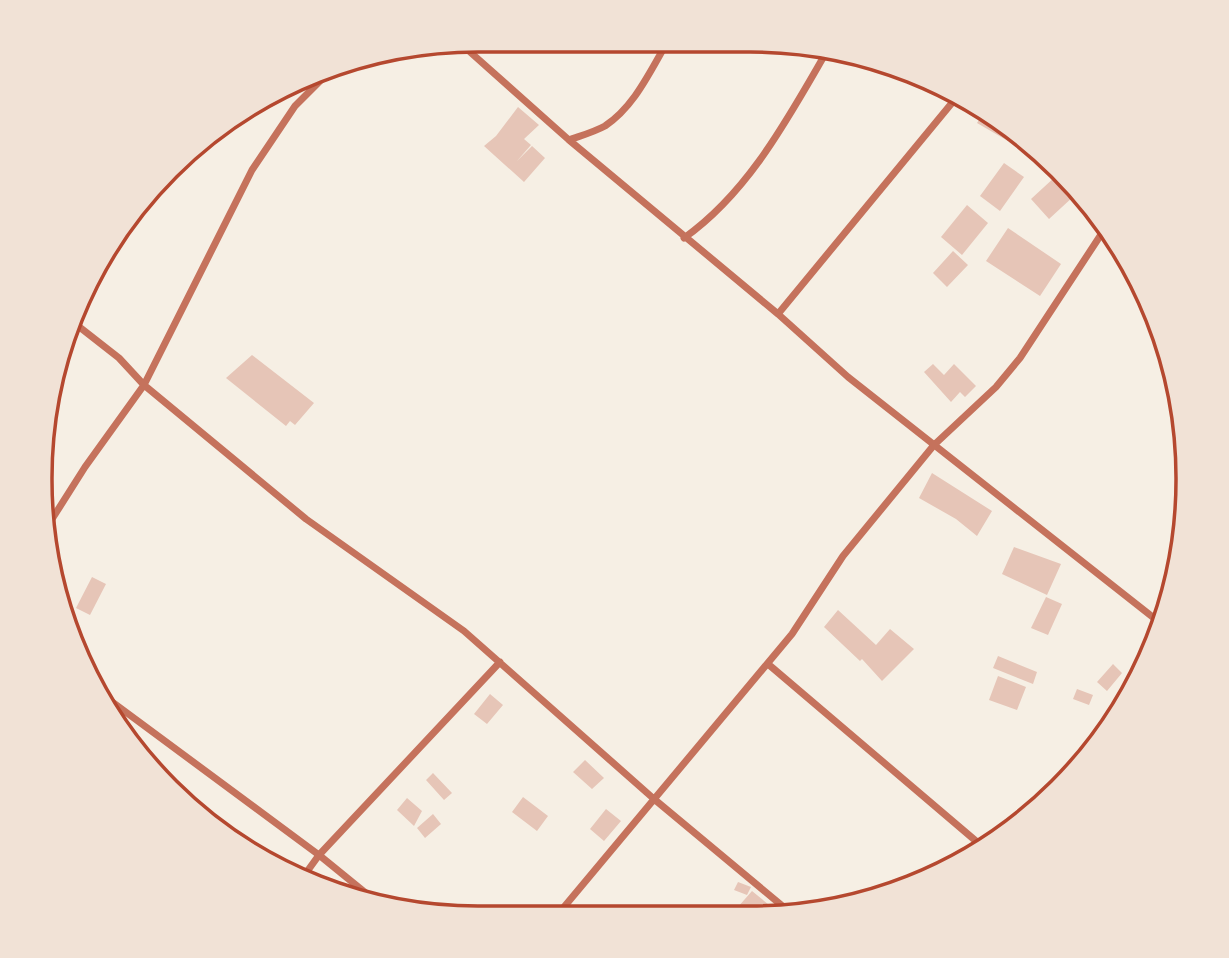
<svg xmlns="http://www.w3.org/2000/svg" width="1229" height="958" font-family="Overpass,sans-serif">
<rect width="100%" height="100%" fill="#f6efe4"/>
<path fill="#e6c5b7" d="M518,107L539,125L524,139L531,145L517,161L532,146L545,158L524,182L484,146L496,136Z
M983,113L1015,130L1008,141L977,123Z
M1004,163L1024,177L1000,211L980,196Z
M1056,176L1074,196L1049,219L1031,199Z
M967,205L988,223L962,255L941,237Z
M1008,228L1061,264L1040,296L986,261Z
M953,251L968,265L947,287L933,273Z
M252,355L314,403L295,425L290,421L286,426L226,378Z
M933,364L944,375L954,364L976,386L965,397L960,392L951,402L924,372Z
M932,473L992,511L977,536L956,519L919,498Z
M1014,547L1061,564L1047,595L1002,574Z
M92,577L106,584L90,615L76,608Z
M1046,597L1062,604L1048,635L1031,628Z
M838,610L876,645L890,629L914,649L882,681L862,659L860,661L824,627Z
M998,656L1037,672L1033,684L993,668Z
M1113,664L1122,673L1107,691L1097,682Z
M998,676L1026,687L1017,710L989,700Z
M1077,689L1093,695L1089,705L1073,699Z
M490,694L503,705L487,724L474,714Z
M585,760L604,778L592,789L573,772Z
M433,773L452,793L444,800L426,780Z
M523,797L548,816L537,831L512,812Z
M407,798L422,811L414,826L397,810Z
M606,809L621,821L604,841L590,829Z
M433,814L441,824L425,838L417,828Z
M738,882L751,887L747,895L734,890Z
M752,891L774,909L768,917L730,916Z"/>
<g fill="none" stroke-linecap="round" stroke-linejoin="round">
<path stroke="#c5725c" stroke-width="7" d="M460,43L569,140L778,314L848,377L1159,622
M569,140C580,136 594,132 605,126C635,106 650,71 668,41
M684,238C749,192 788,118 827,51
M778,314L956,98
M73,322L119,358L144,385L306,519L464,631L654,799L792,914
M47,527L85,467L144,385L252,170L295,106L332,69
M768,664L983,847
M96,690L319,855L378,903
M306,873L319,855L500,662
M559,913L792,634L843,556L934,445L996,387L1020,358L1104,230"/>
</g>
<path d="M0 0H1229V958H0ZM478 52H750A426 426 0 0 1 1176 478V480A426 426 0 0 1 750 906H478A426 426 0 0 1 52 480V478A426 426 0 0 1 478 52Z" fill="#f1e2d6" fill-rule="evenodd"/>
<path fill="none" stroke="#b5482f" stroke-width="3.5" d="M478 52H750A426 426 0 0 1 1176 478V480A426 426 0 0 1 750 906H478A426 426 0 0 1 52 480V478A426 426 0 0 1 478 52Z"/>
</svg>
